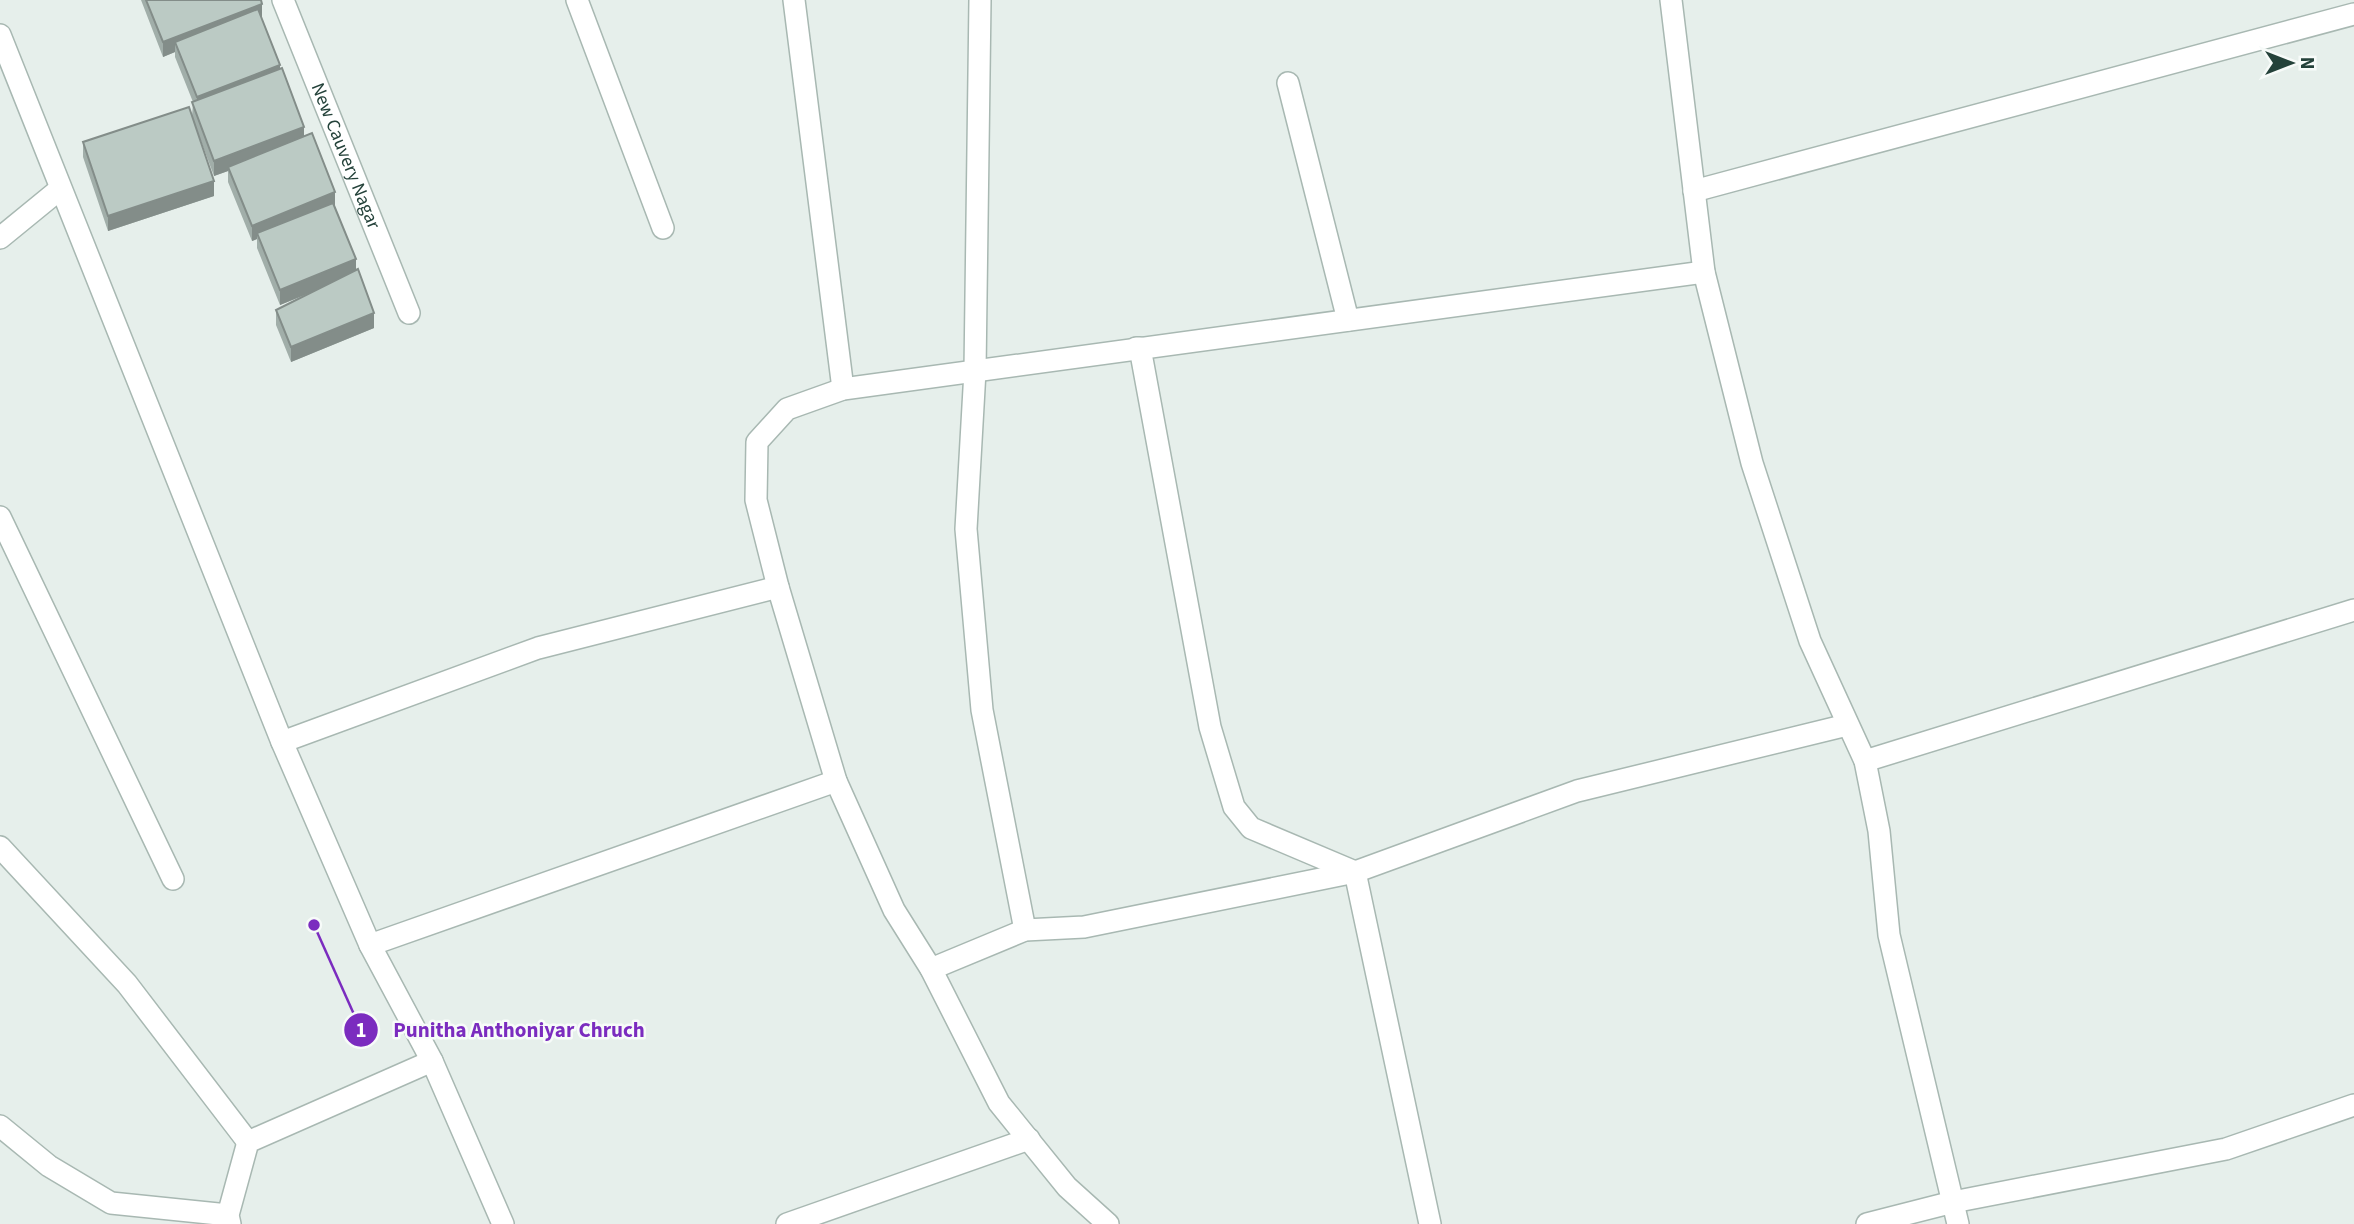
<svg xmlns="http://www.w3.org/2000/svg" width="2354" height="1224" font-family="'Source Sans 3',sans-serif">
<rect width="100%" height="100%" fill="#e6efeb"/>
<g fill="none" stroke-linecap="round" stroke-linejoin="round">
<defs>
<g id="minor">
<path id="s1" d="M283,0L409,313"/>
<path d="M577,0L663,228"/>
<path d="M794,0L843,389"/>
<path d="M980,0L975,371L966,529L982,710L1025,930"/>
<path d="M1671,0L1704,272L1752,463L1810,641L1865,761L1879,831L1889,935L1958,1224"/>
<path d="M0,35L282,742L370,945L432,1061L503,1224"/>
<path d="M1288,83L1348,320"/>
<path d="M1694,191L2354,14"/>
<path d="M0,238L60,189"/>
<path d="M1136,348H1140L1210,727L1234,807L1251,828L1355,872"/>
<path d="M0,517L173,879"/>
<path d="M282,742L538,648L778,587"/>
<path d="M1865,761L2354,610"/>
<path d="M0,847L127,984L248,1142"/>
<path d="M370,945L836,781"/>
<path d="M931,969L1025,930L1084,927L1355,872"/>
<path d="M0,1126L49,1166L111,1203L228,1215"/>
<path d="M230,1224L228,1215L248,1142L432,1061"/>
<path d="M787,1224L1029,1139"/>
<path d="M1108,1224L1067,1187L999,1103L931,969L894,910L836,781L778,587L756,500L757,442L787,409L843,389L1704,272"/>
<path d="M1430,1224L1355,872L1577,791L1847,725"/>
<path d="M1867,1224L1953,1202L2226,1149L2354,1105"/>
</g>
</defs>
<use href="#minor" stroke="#a8b8b2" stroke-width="24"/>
<use href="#minor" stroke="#fff" stroke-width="21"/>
</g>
<path fill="#a1aea9" d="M141,0H261L262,19L304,136L335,207L374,328L291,362L276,325V310L312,292L280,305L257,248V239L252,241L228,182V171L214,176L192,117L193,102L175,57V52L163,57Z
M83,142L214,196L108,231L83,157Z"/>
<path fill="#838d89" d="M262,4V19L175,42V52L163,57V42Z
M280,65V80L197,112V97Z
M304,127V142L228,167V171L214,176V161Z
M214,181V196L108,231V216Z
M335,192V207L259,238L257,233V239L252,241V226Z
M356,259V274L280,305V290Z
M374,313V328L291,362V347Z"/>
<path fill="#bbcac4" stroke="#838d89" stroke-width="2" d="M146,0H261L262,4L163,42Z
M258,9L280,65L197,97L175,42Z
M282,68L304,127L214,161L192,102Z
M189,107L214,181L108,216L83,142Z
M312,133L335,192L252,226L228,167Z
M333,203L356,259L280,290L257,233Z
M358,269L374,313L291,347L276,310Z"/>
<g text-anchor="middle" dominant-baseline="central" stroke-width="5" stroke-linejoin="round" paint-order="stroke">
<g font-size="19" fill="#24423a" stroke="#f7fbf9">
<text stroke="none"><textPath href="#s1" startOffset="168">New Cauvery Nagar</textPath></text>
</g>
</g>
<path fill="none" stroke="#7b2cbf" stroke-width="2.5" d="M314 925L361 1030"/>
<g fill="#7b2cbf" stroke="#f7fbf9" stroke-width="2.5">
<circle cx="314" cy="925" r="7"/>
<circle cx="361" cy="1030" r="18"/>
</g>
<g font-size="21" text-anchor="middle" font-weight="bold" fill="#fff">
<text x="361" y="1037">1</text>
</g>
<g font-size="21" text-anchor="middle" font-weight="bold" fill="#7b2cbf" stroke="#f7fbf9" stroke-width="5" stroke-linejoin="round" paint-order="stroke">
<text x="519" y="1037">Punitha Anthoniyar Chruch</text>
</g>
<g transform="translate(2291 63) rotate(90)" stroke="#f7fbf9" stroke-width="5" paint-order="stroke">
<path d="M0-5L12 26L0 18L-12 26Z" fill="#24423a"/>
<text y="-10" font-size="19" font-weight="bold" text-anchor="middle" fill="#24423a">N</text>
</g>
</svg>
